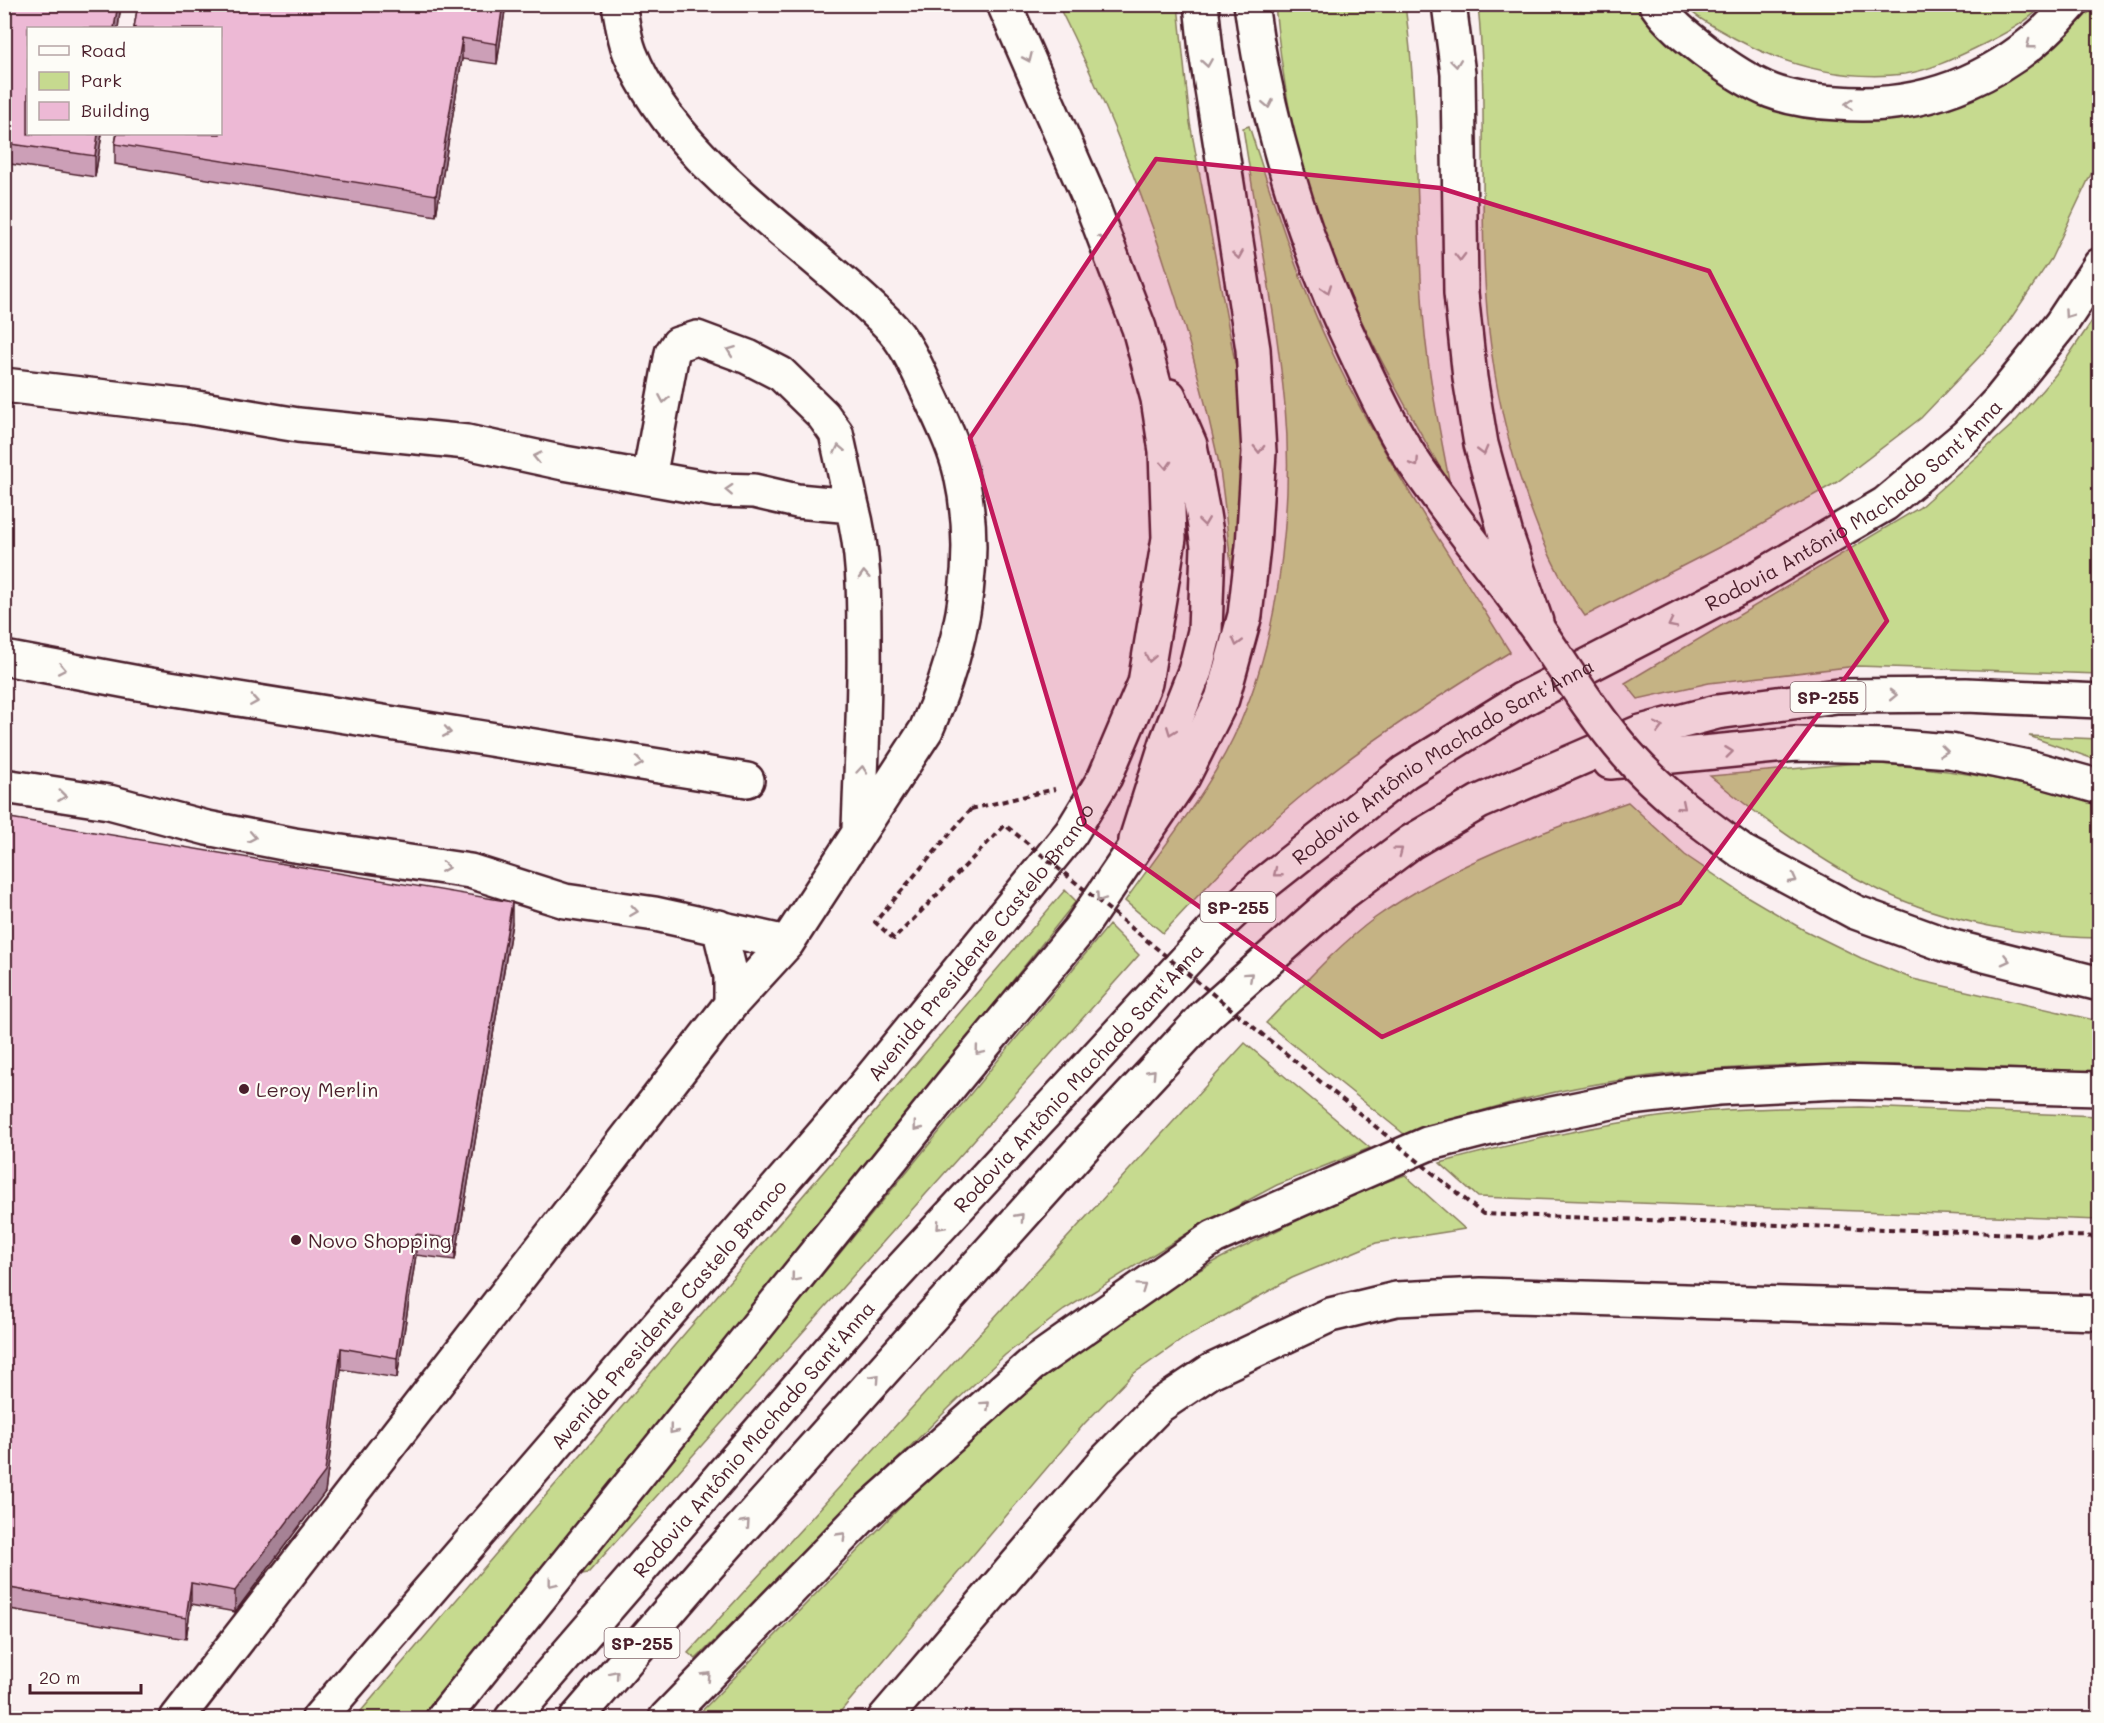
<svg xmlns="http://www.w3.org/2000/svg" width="2104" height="1723" font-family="Mali,sans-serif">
<rect width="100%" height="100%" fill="#faeff0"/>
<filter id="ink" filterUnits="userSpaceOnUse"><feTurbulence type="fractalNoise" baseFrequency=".0167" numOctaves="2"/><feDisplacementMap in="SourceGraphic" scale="12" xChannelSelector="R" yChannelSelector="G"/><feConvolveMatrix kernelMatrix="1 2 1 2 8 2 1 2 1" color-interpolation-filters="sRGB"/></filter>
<g filter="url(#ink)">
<path fill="#c6da8f" stroke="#887c5d" stroke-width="1.5" d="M1058,5H1178L1190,123L1238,378L1242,452L1239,512L1232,572C1227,535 1225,496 1218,459C1184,301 1130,149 1058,5Z
M1275,5H1405C1418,101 1416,199 1422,296C1425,360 1438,422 1450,485C1398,394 1346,302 1313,202C1292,138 1281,71 1275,5Z
M1478,5H1636L1645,20L1686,59L1733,90L1827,119L1883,120L1939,110L1991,89L2045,56L2096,5H2099V157L2051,259L1999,336L1921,418L1837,482L1741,536L1585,616C1558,579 1541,539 1526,495C1507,442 1495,386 1489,331C1477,223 1489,113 1478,5Z
M1685,5H2043C2028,22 2002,35 1982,45C1959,56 1932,70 1905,74C1845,81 1786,66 1734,38C1719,29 1695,18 1685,5Z
M1249,126C1274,203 1298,281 1333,354C1382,458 1450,554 1510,652C1441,694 1373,738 1310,789C1256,832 1210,883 1163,933L1125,901C1169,839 1220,778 1247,706C1281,620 1293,498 1285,406C1276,314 1257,221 1243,128Z
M2099,311V674L1857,666L1709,683L1638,699L1625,683L1919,508L2013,424L2056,374Z
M2029,736L2099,739V761Z
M1858,763C1941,766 2019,781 2099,803V938C2027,937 1947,922 1881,891C1819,861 1762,819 1710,776Z
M1628,802L1685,855L1743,894L1804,930L1861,958L1913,979L2099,1021V1072C1932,1066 1763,1054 1597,1084C1531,1095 1468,1114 1404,1134L1266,1023C1301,987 1335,948 1375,918C1451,864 1541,832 1628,802Z
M1065,890L1076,901L427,1718H355Z
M1109,925L1139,955L588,1573L576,1575Z
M1245,1043L1370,1148L1277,1185L1196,1228L1064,1310L1005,1355L954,1403L696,1659L688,1653Z
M1860,1107L2099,1116V1220L1478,1197L1440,1163C1526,1140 1611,1121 1700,1112C1753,1107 1807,1108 1860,1107Z
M1405,1175L1465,1229L1376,1243L1292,1278L1183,1339L1133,1374L1084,1424L835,1718H695L909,1498L982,1427L1032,1384L1156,1295L1221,1258L1347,1196Z"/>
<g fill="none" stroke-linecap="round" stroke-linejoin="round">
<defs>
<path id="minor" d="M4,385L191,407L298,425L467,442L564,463L716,490L754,491L797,501L852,506C864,551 864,595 864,642C865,704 861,766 859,829
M649,478L672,353L678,344L697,338L748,357L781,374L823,415L836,433L852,506
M4,658L138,683L747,780
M4,786L109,802L207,828L294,845L470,871L565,901L655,914L787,943
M719,927L731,976V1004
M177,1718L731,1004L787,943L926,730C962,649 981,563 961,474C955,448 942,422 931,398C919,373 908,344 888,324C806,240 674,164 630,53C624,38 622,20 619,4
M885,1718L1106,1460L1159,1406L1211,1371L1330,1315L1396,1299L1481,1295L2100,1313"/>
<g id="major">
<path d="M1449,4L1458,74L1461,293L1470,378L1481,444L1506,535L1536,622"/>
<path d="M1136,840L1168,739L1195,671L1205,631L1208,546L1203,514L1190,445L1169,396"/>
<path id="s1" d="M319,1718L858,1094L1071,833L1105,777L1145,683L1169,538L1166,451L1158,399L1139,328L1090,200L1004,4"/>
</g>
<g id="highway">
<path d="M1251,4C1268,128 1303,242 1357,355C1375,393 1393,432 1417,467C1456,523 1499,576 1539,631"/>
<path d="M1656,4C1669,23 1687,37 1705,51C1725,66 1748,82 1771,91C1792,99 1816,102 1838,103C1929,111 2013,73 2071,4"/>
<path d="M1610,762L1796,744L1886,746L1950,751L2032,768L2100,787"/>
<path d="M1741,851L1855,912L1949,946L2100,984"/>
<path d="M443,1718L954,1081L1079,930L1183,777L1222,699L1245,615L1253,546L1259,452L1253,349L1206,51L1201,4"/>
<path id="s2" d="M512,1718L880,1292L1213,931L1261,886L1405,772L1521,700L1760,577L1885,504L1966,436L1999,401L2061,324L2100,265"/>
<path d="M577,1718L707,1567L1087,1143L1206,1015L1343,893L1411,842L1479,802L1641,732L1717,712L1837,696L1966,695L2100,701"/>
<path d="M666,1718L866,1512L1031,1365L1214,1237L1427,1144L1513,1122L1631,1098L1718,1088L1838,1082L2100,1089"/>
</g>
</defs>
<use href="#minor" stroke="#4a1f2b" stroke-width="38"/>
<use href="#major" stroke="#4a1f2b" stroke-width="38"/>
<use href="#highway" stroke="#4a1f2b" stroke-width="38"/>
<path stroke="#4a1f2b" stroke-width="4" stroke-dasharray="6 4.5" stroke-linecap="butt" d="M971,809L1055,789"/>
<use href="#minor" stroke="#fdfcf7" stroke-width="33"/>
<use href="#major" stroke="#fdfcf7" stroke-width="33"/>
<use href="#highway" stroke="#fdfcf7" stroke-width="33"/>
<defs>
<path id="highway-bridge" d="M1539,631C1567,672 1594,716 1627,754C1660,792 1701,822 1741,851"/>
</defs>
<use href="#highway-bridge" stroke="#4a1f2b" stroke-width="38" stroke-linecap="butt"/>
<path stroke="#4a1f2b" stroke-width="4" stroke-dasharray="6 4.5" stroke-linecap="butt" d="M971,809L875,922L894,939L1005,825L1483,1214L2100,1237"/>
<use href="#highway-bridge" stroke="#fdfcf7" stroke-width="33"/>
</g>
<path fill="#cc9fb7" stroke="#4a1f2b" stroke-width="1.5" d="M4,4H121L118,28H28L102,134L95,177L4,163Z
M138,4H506L497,64L462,59L436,216L115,164V144Z
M4,817L512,923L455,1260L416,1255L397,1378L341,1369L325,1492L235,1612L191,1604L186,1639L4,1608Z"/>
<path fill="#a68295" stroke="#4a1f2b" stroke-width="1.5" d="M118,4H121L118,28H114Z
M503,4H506L497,64V44Z
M462,38V59L436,216V195Z
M98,134H102L95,177V156Z
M512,902V923L455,1260V1239Z
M416,1234V1255L397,1378V1358Z
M341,1348V1369L325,1492L235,1612V1591Z
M191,1583V1604L186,1639V1618Z"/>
<path fill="#edb9d5" stroke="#4a1f2b" stroke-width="1.5" d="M4,4H118L114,28H28V134H98L95,156L4,143Z
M138,4H503L497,44L462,38L436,195L115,144L117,134H220V28H134Z
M4,817L512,902L455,1239L416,1234L397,1358L341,1348L325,1472L235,1591L191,1583L186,1618L4,1587Z"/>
<defs><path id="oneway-chevron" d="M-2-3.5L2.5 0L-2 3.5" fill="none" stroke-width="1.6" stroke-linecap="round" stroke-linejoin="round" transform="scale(1.5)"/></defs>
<g stroke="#ac999b">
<use href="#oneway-chevron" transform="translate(2030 45) rotate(142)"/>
<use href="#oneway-chevron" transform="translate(1028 58) rotate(66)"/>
<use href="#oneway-chevron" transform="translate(1207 63) rotate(81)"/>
<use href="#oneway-chevron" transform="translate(1456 63) rotate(83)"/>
<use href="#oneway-chevron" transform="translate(1268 104) rotate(79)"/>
<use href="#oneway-chevron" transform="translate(1849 104) rotate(-176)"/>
<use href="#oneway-chevron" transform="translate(1104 237) rotate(69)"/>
<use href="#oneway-chevron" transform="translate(1238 255) rotate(81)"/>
<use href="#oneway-chevron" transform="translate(1460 257) rotate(89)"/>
<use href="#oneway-chevron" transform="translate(1327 289) rotate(70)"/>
<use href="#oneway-chevron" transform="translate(2068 314) rotate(125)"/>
<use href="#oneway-chevron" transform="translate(731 351) rotate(-159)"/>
<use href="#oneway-chevron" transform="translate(664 399) rotate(100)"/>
<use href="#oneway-chevron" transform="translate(839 449) rotate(-102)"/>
<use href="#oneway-chevron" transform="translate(1259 449) rotate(89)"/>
<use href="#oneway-chevron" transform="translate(1483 451) rotate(75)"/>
<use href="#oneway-chevron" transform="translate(537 457) rotate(-168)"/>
<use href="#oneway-chevron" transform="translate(1415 463) rotate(57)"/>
<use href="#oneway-chevron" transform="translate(1166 465) rotate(87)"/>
<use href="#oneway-chevron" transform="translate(729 490) rotate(-177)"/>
<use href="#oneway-chevron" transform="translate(1204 522) rotate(82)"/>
<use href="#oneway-chevron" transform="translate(864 575) rotate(-93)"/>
<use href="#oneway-chevron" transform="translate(1672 624) rotate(153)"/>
<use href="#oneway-chevron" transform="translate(1237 642) rotate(105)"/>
<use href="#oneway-chevron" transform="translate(1150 658) rotate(101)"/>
<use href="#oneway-chevron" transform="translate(62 669) rotate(11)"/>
<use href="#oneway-chevron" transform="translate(1893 695) rotate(-1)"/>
<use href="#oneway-chevron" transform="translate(254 701) rotate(9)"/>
<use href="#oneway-chevron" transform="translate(1659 727) rotate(-15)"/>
<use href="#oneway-chevron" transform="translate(1171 731) rotate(111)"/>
<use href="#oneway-chevron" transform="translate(447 732) rotate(10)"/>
<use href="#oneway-chevron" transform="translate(1944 751) rotate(6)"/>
<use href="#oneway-chevron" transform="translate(1729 752) rotate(-7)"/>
<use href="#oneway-chevron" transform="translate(639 763) rotate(9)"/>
<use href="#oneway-chevron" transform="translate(862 770) rotate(-85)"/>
<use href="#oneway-chevron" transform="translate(62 796) rotate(7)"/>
<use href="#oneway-chevron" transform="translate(1682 806) rotate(40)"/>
<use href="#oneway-chevron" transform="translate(252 837) rotate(11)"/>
<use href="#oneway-chevron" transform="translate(1399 851) rotate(-37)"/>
<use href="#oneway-chevron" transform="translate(445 867) rotate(9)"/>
<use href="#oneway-chevron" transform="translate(1277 873) rotate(141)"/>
<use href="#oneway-chevron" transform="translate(1793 879) rotate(28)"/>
<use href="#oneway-chevron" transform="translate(1100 898) rotate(124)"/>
<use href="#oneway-chevron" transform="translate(634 911) rotate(8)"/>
<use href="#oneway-chevron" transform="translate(2006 960) rotate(14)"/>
<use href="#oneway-chevron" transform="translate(1249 976) rotate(-42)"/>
<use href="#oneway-chevron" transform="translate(979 1051) rotate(130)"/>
<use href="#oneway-chevron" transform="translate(1152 1073) rotate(-47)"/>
<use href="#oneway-chevron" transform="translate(917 1127) rotate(129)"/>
<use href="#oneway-chevron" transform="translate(1020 1217) rotate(-48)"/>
<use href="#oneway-chevron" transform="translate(940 1226) rotate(133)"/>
<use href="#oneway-chevron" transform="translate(795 1278) rotate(129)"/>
<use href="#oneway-chevron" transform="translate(1142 1287) rotate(-35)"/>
<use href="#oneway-chevron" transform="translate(876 1378) rotate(-48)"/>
<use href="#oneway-chevron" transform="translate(986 1405) rotate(-42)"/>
<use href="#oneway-chevron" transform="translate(673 1430) rotate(129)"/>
<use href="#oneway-chevron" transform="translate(746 1523) rotate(-48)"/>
<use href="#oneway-chevron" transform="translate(842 1536) rotate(-46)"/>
<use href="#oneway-chevron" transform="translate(552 1583) rotate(128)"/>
<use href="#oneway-chevron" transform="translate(615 1674) rotate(-49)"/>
<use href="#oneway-chevron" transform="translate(707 1676) rotate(-46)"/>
</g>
</g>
<path fill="#c2185b" fill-opacity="0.2" stroke="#c2185b" stroke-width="4.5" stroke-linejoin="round" d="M1156,159L1440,188L1709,271L1887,621L1680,903L1382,1037L1085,825L970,438Z"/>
<g fill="#4a1f2b" stroke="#fdfcf7" stroke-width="2">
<circle cx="244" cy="1089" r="6"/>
<circle cx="296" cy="1240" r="6"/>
</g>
<g text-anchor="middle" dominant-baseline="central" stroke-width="4.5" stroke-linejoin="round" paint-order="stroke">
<g fill="#fdfcf7" stroke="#806168" stroke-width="1.5">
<rect x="1790.5" y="682" width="75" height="30" rx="4.5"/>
<rect x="1200.5" y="892" width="75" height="30" rx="4.5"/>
<rect x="604.5" y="1628" width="75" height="30" rx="4.5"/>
</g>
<g font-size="18" font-weight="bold" fill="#4a1f2b">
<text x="1828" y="697">SP-255</text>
<text x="1238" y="907">SP-255</text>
<text x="642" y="1643">SP-255</text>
</g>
<g font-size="20" fill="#4a1f2b" stroke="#fdfcf7">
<text stroke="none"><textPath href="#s2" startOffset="1827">Rodovia Antônio Machado Sant'Anna</textPath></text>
<text stroke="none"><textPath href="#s2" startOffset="1341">Rodovia Antônio Machado Sant'Anna</textPath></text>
<text stroke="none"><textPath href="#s1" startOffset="1020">Avenida Presidente Castelo Branco</textPath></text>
<text stroke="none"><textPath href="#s2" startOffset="855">Rodovia Antônio Machado Sant'Anna</textPath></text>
<text stroke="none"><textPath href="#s1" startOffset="534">Avenida Presidente Castelo Branco</textPath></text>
<text stroke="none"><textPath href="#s2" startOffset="369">Rodovia Antônio Machado Sant'Anna</textPath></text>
</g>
<g font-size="20" fill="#4a1f2b" stroke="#fdfcf7" text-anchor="start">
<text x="256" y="1089">Leroy Merlin</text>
<text x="308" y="1240">Novo Shopping</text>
</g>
</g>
<rect width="2104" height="1723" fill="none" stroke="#fdfcf7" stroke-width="24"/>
<rect x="12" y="12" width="2080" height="1699" fill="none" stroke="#4a1f2b" stroke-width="2" filter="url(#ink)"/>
<rect x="27" y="27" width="195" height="108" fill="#fdfcf7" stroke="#b5a4a5" stroke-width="1.5"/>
<rect x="39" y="46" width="30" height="9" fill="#fdfcf7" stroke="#b5a4a5" stroke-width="1.5"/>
<text x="81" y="57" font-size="18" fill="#4a1f2b">Road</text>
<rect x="39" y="72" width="30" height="18" fill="#c6da8f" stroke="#b5a4a5" stroke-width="1.5"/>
<text x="81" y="87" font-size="18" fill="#4a1f2b">Park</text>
<rect x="39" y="102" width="30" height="18" fill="#edb9d5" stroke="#b5a4a5" stroke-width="1.5"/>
<text x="81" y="117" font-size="18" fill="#4a1f2b">Building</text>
<path d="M30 1684v9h111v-9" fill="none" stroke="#4a1f2b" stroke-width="3"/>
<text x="39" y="1684" font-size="18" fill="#4a1f2b" stroke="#fdfcf7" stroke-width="4.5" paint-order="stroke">20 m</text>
</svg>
